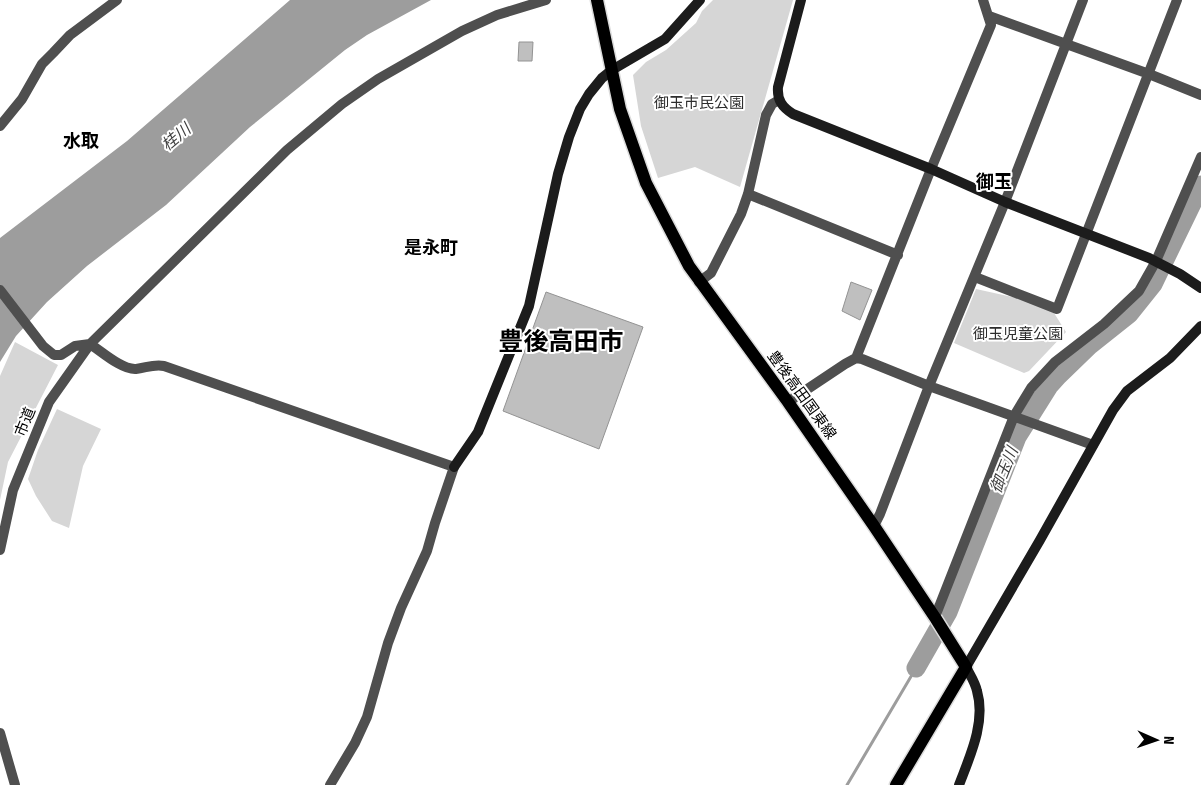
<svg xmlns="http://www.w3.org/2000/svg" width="1201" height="785" font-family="'Fira Sans Condensed','Noto Sans JP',sans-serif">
<rect width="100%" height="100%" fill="#fff"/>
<path fill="#d6d6d6" d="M713,0H793L740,187L695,167L658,178L641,126L633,75L646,62L666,50L696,23L702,11Z
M976,289L1049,305L1066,332L1029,371L1024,373L954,343Z
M15,342L58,365L8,462L0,500V376Z
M57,409L101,429L83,466L69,528L52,521L36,496L28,479L38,450Z"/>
<path fill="#9d9d9d" d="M290,0H431L367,35L345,50L250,127L166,205L87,266L47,302L16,336L0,362V238L127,141Z"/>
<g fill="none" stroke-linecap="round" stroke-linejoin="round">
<path stroke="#9d9d9d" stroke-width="3" d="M847,785L916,668"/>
<path stroke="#9d9d9d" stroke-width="19" d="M916,668L948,612L1017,437L1049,386L1058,376L1090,345L1129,314L1153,284L1201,185"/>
</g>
<path fill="#bfbfbf" stroke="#939393" d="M519,42H533L532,61H518Z
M851,282L872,290L860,320L842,311Z
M546,292L643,327L599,449L503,411Z"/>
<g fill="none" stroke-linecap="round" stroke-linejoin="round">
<defs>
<path id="primary" d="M597,0L620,109L646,183L689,266L788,402L874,526L936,619L966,667L896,785"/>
</defs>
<use href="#primary" stroke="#dbdbdb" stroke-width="15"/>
<path stroke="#4f4f4f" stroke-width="10" d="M989,16L1149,74L1201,95
M0,126L22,99L42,64L53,53L70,35L117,0
M748,194L898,255
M975,277L1057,309L1177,0
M699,282L711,273L741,214L748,194L766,115L772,104L779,100
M0,290L43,346L54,355H61L75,346L90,344C101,351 122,370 136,369C146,368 153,364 164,366L454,467L435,523L427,551L401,608L388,643L367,717L355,743L330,785
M856,358L931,169L991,25L983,0
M788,402L845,364L856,358L862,359L929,386L1093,445
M874,526L880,514L929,386L1005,202L1083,0
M0,550L13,490L49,402L90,344L287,150L342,104L378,79L462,31L497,15L546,0
M935,617L1014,416L1031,388L1055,362L1104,324L1139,291L1156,261L1201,157
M0,733L15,785"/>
<path stroke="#1c1c1c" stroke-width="10" d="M801,0L778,87C777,100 782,107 793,114L931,169L1005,202L1149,258L1180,274L1201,288
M454,467L478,432L529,306L558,174L569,137L580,109L589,94L602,78L612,70L665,39L700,0
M959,785C970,756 986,722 977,691C975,682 970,675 966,667L1040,540L1113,410L1127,391L1170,358L1201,326"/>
<use href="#primary" stroke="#000" stroke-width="12"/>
</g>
<g text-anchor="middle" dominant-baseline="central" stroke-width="4" stroke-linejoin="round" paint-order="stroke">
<g font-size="15" fill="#2d2d2d" stroke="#fff">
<text x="699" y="103">御玉市民公園</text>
<text x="1018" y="334">御玉児童公園</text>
</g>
<g font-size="15" fill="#000" stroke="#fff">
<text transform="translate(802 395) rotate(54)">豊後高田国東線</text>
<text transform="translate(25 422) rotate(-68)">市道</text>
</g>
<g font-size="16" font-style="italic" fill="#3e3e3e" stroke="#fff">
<text transform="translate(176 137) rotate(-40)">桂川</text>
<text transform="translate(1004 470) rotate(-68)">御玉川</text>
</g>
<g font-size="18" font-weight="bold" fill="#000" stroke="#fff">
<text x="81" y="141">水取</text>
<text x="994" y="182">御玉</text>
<text x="431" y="248">是永町</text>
</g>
<g font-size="25" font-weight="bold" fill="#000" stroke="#fff">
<text x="561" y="342">豊後高田市</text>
</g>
</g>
<g transform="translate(1156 740) rotate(92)" stroke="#ffffff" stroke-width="4" paint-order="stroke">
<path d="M0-4L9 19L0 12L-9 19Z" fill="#000000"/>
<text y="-8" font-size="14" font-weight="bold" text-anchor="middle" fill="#000000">N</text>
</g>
</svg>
